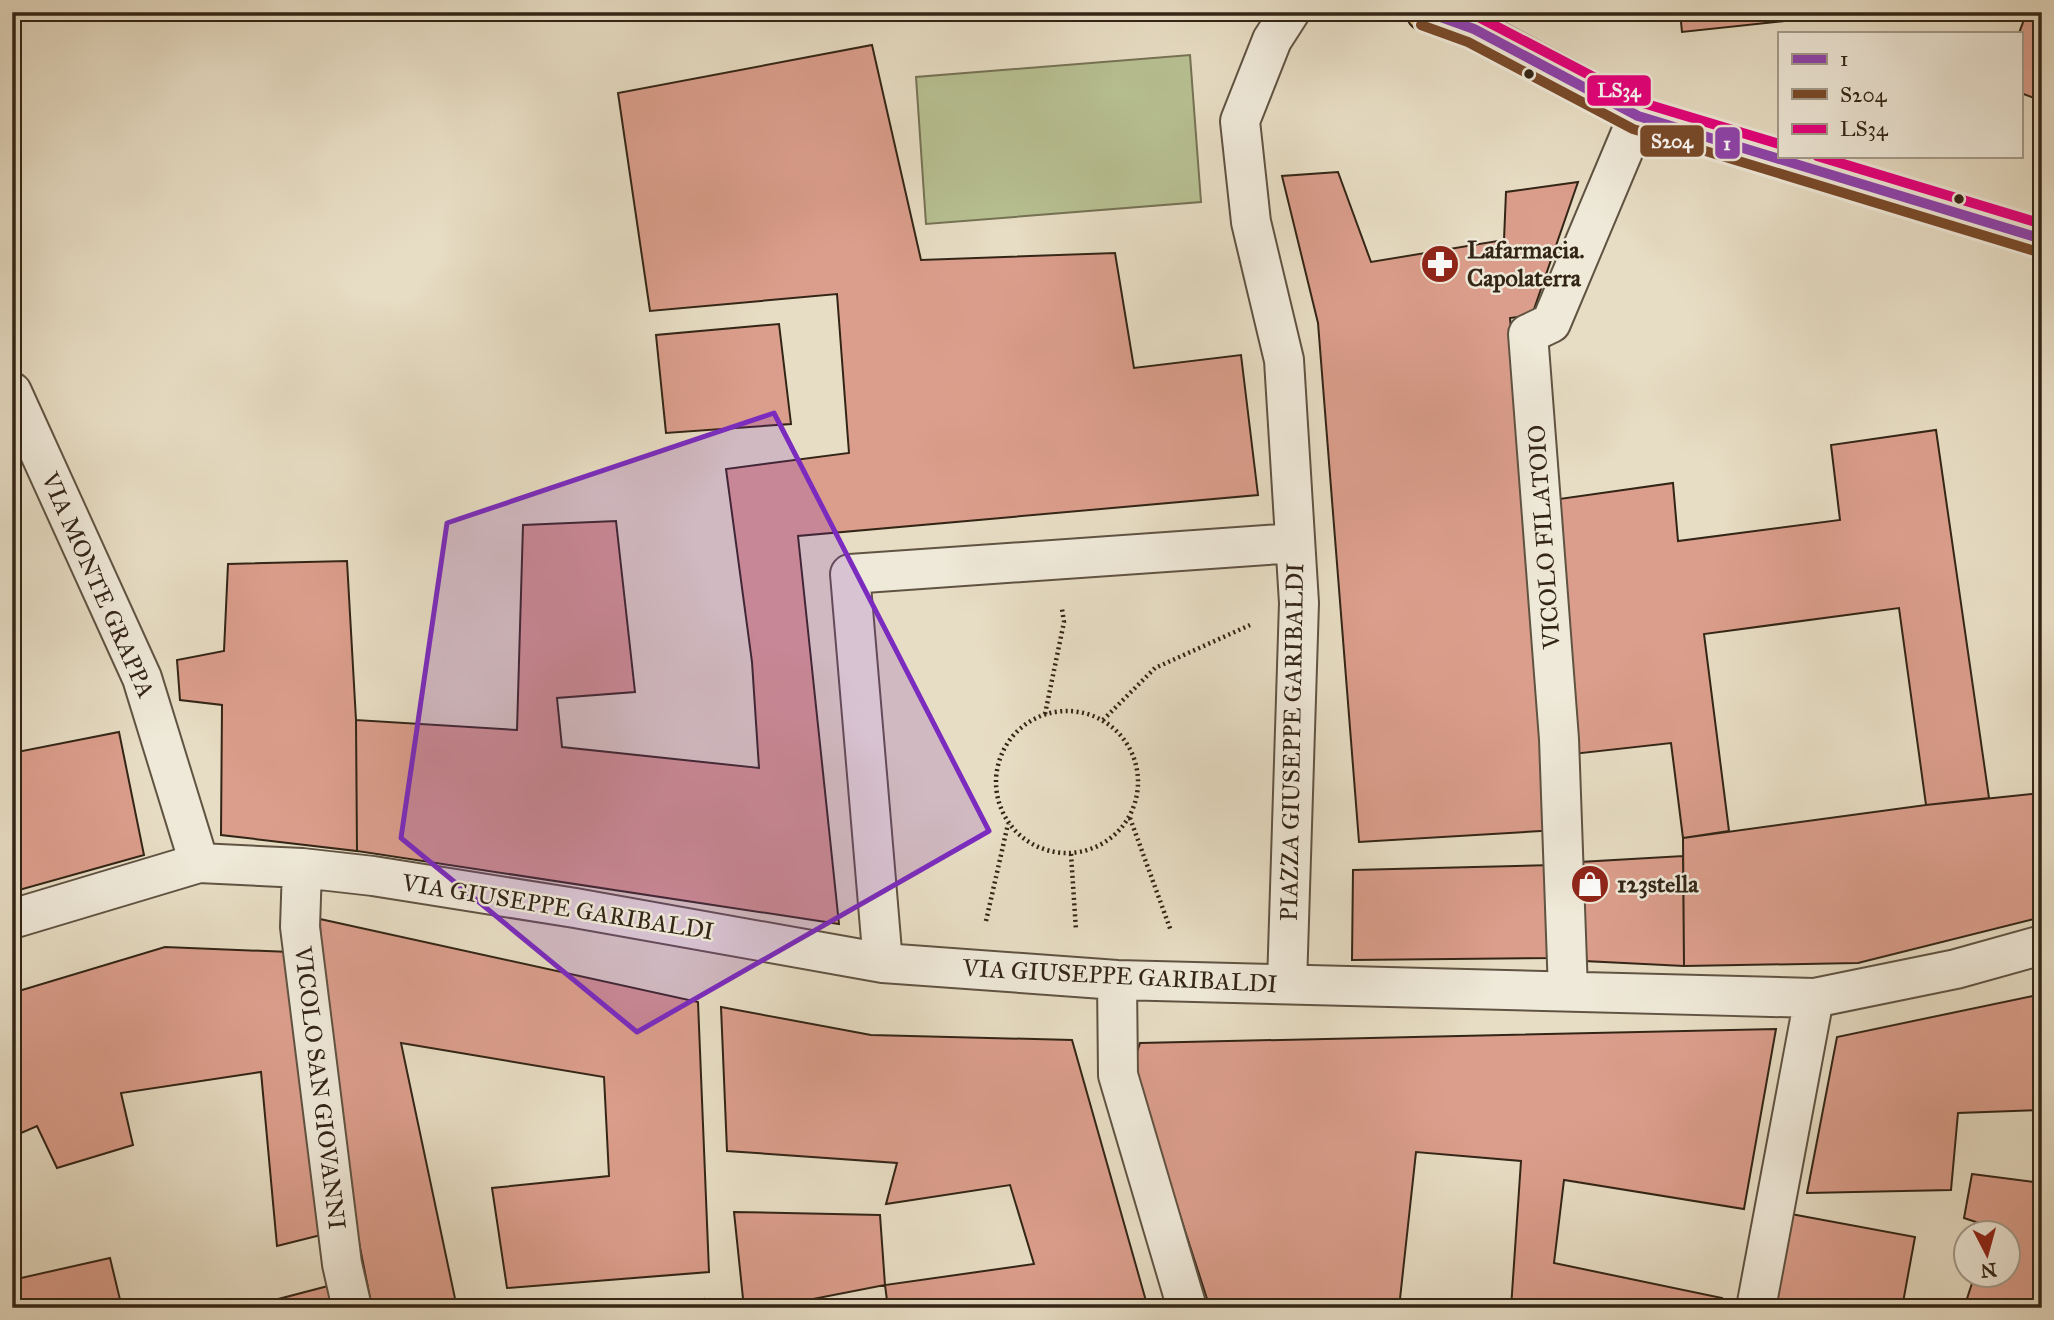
<svg xmlns="http://www.w3.org/2000/svg" width="2054" height="1320" font-family="'IM FELL Great Primer',serif">
<rect width="100%" height="100%" fill="#e7ddc4"/>
<filter id="stains"><feTurbulence type="fractalNoise" baseFrequency=".00286" numOctaves="4"/><feColorMatrix values="0 0 0 0 .2 0 0 0 0 .09 0 0 0 0 .02 0 0 0 .5 -.17"/></filter>
<radialGradient id="worn" r=".72"><stop offset=".6" stop-color="#630" stop-opacity="0"/><stop offset="1" stop-color="#630" stop-opacity=".3"/></radialGradient>
<path fill="#b7c092" stroke="#757254" stroke-width="2" d="M1190,55L1201,202L926,224L916,77Z"/>
<path fill="#db9e8c" stroke="#332516" stroke-width="2" d="M1680,12H1811L1812,18L1682,32Z
M2027,12H2042V101L2021,93L2019,33Z
M872,45L921,260L1115,253L1134,368L1241,355L1258,495L798,536L839,924L357,851L356,720L517,730L523,525L616,521L635,692L557,698L562,747L759,768L752,662L726,469L849,453L837,294L650,311L618,93Z
M1338,172L1371,262L1504,240L1506,192L1578,182L1532,315L1510,318L1557,830L1359,842L1318,323L1282,176Z
M779,324L791,424L666,433L656,335Z
M1936,430L1989,798L1926,805L1899,608L1704,634L1729,831L1683,838L1671,743L1573,754L1552,500L1673,483L1678,541L1840,520L1831,445Z
M347,561L356,720L357,851L221,835L222,705L180,700L177,660L224,651L228,564Z
M119,732L144,855L12,892V753Z
M2042,793V917L1858,963L1684,966L1683,838L1926,805Z
M1683,856L1684,966L1584,961L1580,862Z
M1553,865L1561,958L1352,960L1353,870Z
M320,919L698,1002L709,1272L507,1288L492,1188L609,1176L604,1077L401,1043L457,1308H372L322,1056Z
M165,947L290,952L325,1234L277,1246L261,1072L121,1093L133,1145L57,1168L37,1126L12,1137V993Z
M2042,994V1110L1958,1113L1951,1190L1807,1193L1837,1037Z
M721,1007L871,1035L1072,1040L1148,1308H888L885,1285L1034,1264L1010,1185L886,1204L897,1163L727,1151Z
M1776,1029L1744,1209L1564,1180L1554,1263L1722,1298L1721,1308H1511L1521,1161L1416,1152L1399,1308H1210L1132,1067L1140,1043Z
M1972,1174L2042,1183V1308H1964L1975,1274H2008V1232H1989L1991,1227L1964,1218Z
M734,1212L880,1215L885,1285L767,1308H744Z
M1791,1214L1915,1237L1902,1308H1773Z
M110,1258L122,1308H12V1280Z
M328,1286L334,1308H244Z
M704,1299L705,1308H665Z"/>
<g fill="none" stroke-linecap="round" stroke-linejoin="round">
<defs>
<path id="minor" d="M12,392L142,678L199,863
M302,868L300,927L342,1264L352,1308
M12,919L199,863L302,868L373,876L575,908L883,963L1117,980L1814,998L1956,969L2042,945
M883,963L850,574L1295,543
M1117,980L1118,1075L1187,1308
M1287,984L1299,603L1284,360L1251,222L1240,121L1272,40L1290,12
M1568,991L1559,739L1528,334L1551,323L1638,116
M1756,1308L1814,998"/>
<path id="major" d="M1426,12L1474,29L1638,116L2042,239"/>
</defs>
<use href="#minor" stroke="#605342" stroke-width="42"/>
<use href="#major" stroke="#332516" stroke-width="42"/>
<path stroke="#332516" stroke-width="4.5" stroke-dasharray="2 3.5" stroke-linecap="butt" d="M996 782a71 71 0 1 1 142 0a71 71 0 1 1-142 0Z
M1045,714L1064,622L1062,609
M1103,720L1155,668L1250,625
M1130,818L1171,931
M1071,854L1076,930
M986,921L1008,824"/>
<use href="#minor" stroke="#efe9d9" stroke-width="38"/>
<use href="#major" stroke="#e4be82" stroke-width="38"/>
<defs>
<path id="bus-1" d="M1427,12L1474,29L1638,116L2042,239"/>
<path id="bus-2" d="M1421,25L1468,42L1633,129L2038,252"/>
<path id="bus-3" d="M1469,12L1643,103L1779,144
M1817,156L2042,224"/>
</defs>
<use href="#bus-1" stroke="#efe9d9" stroke-width="16"/>
<use href="#bus-2" stroke="#efe9d9" stroke-width="16"/>
<use href="#bus-3" stroke="#efe9d9" stroke-width="16"/>
<use href="#bus-1" stroke="#8e44ad" stroke-width="10"/>
<use href="#bus-2" stroke="#7a4b2a" stroke-width="10"/>
<use href="#bus-3" stroke="#e5007d" stroke-width="10"/>
</g>
<path fill="#7b2cbf" fill-opacity="0.2" stroke="#7b2cbf" stroke-width="5" stroke-linejoin="round" d="M774,413L989,831L637,1032L401,838L447,523Z"/>
<defs>
<symbol id="pharmacy-disc" viewBox="-11 -11 22 22"><circle r="9.5" fill="#8f2418" stroke="#efe9d9"/><path d="M-2-6h4v4h4v4h-4v4h-4v-4h-4v-4h4Z" fill="#fff"/></symbol>
<symbol id="shop-disc" viewBox="-11 -11 22 22"><circle r="9.5" fill="#8f2418" stroke="#efe9d9"/><path d="M-5-2.5h2.3a2.7 3.5 0 0 1 5.4 0H5L5.5 6h-11ZM-1.5-2.5h3a1.5 2.3 0 0 0-3 0Z" fill="#fff"/></symbol>
</defs>
<g fill-rule="evenodd">
<use href="#pharmacy-disc" x="1418" y="242" width="44" height="44"/>
<use href="#shop-disc" x="1568" y="862" width="44" height="44"/>
</g>
<g fill="#332516" stroke="#efe9d9" stroke-width="2.5">
<circle cx="1529" cy="74" r="6"/>
<circle cx="1959" cy="199" r="6"/>
</g>
<g text-anchor="middle" dominant-baseline="central" stroke-width="5" stroke-linejoin="round" paint-order="stroke">
<g font-size="24" font-weight="bold" fill="#332516" stroke="#efe9d9" text-anchor="start">
<text x="1467" y="250">Lafarmacia.<tspan x="1467" dy="28">Capolaterra</tspan></text>
<text x="1617" y="884">123stella</text>
</g>
<g font-size="24" fill="#332516" stroke="#efe9d9">
<text transform="translate(1544 537) rotate(-94)">VICOLO FILATOIO</text>
<text transform="translate(98 585) rotate(66)">VIA MONTE GRAPPA</text>
<text transform="translate(1292 742) rotate(-89)">PIAZZA GIUSEPPE GARIBALDI</text>
<text transform="translate(558 907) rotate(9)">VIA GIUSEPPE GARIBALDI</text>
<text transform="translate(1120 976) rotate(3)">VIA GIUSEPPE GARIBALDI</text>
<text transform="translate(320 1088) rotate(83)">VICOLO SAN GIOVANNI</text>
</g>
</g>
<g stroke="#efe9d9" stroke-width="2.5">
<rect x="1586" y="74" width="66" height="33" rx="7" fill="#e5007d"/>
<rect x="1639" y="124" width="66" height="34" rx="7" fill="#7a4b2a"/>
<rect x="1714" y="126" width="27" height="34" rx="7" fill="#8e44ad"/>
</g>
<g font-size="19" text-anchor="middle" font-weight="bold" fill="#fff">
<text x="1619" y="97">LS34</text>
<text x="1672" y="148">S204</text>
<text x="1727" y="150">1</text>
</g>
<rect width="2054" height="1320" fill="none" stroke="#e7ddc4" stroke-width="42"/>
<rect x="14" y="14" width="2026" height="1292" fill="none" stroke="#332516" stroke-width="3.5"/>
<rect x="21" y="21" width="2012" height="1278" fill="none" stroke="#332516" stroke-width="2"/>
<rect x="1778" y="32" width="245" height="126" fill="#efe9d9" stroke="#a49b8b" stroke-width="2"/>
<rect x="1792" y="54" width="35" height="10" fill="#8e44ad" stroke="#a49b8b" stroke-width="2"/>
<text x="1840" y="66" font-size="21" fill="#332516">1</text>
<rect x="1792" y="89" width="35" height="10" fill="#7a4b2a" stroke="#a49b8b" stroke-width="2"/>
<text x="1840" y="102" font-size="21" fill="#332516">S204</text>
<rect x="1792" y="124" width="35" height="10" fill="#e5007d" stroke="#a49b8b" stroke-width="2"/>
<text x="1840" y="136" font-size="21" fill="#332516">LS34</text>
<g transform="translate(1987 1254) rotate(174)"><circle r="33" fill="#efe9d9" stroke="#a49b8b" stroke-width="2"/>
<path d="M0-5L12 26L0 18L-12 26Z" fill="#8f2418"/>
<text y="-10" font-size="19" font-weight="bold" text-anchor="middle" fill="#332516">N</text>
</g>
<rect width="100%" height="100%" filter="url(#stains)"/>
<rect width="100%" height="100%" fill="url(#worn)"/>
</svg>
